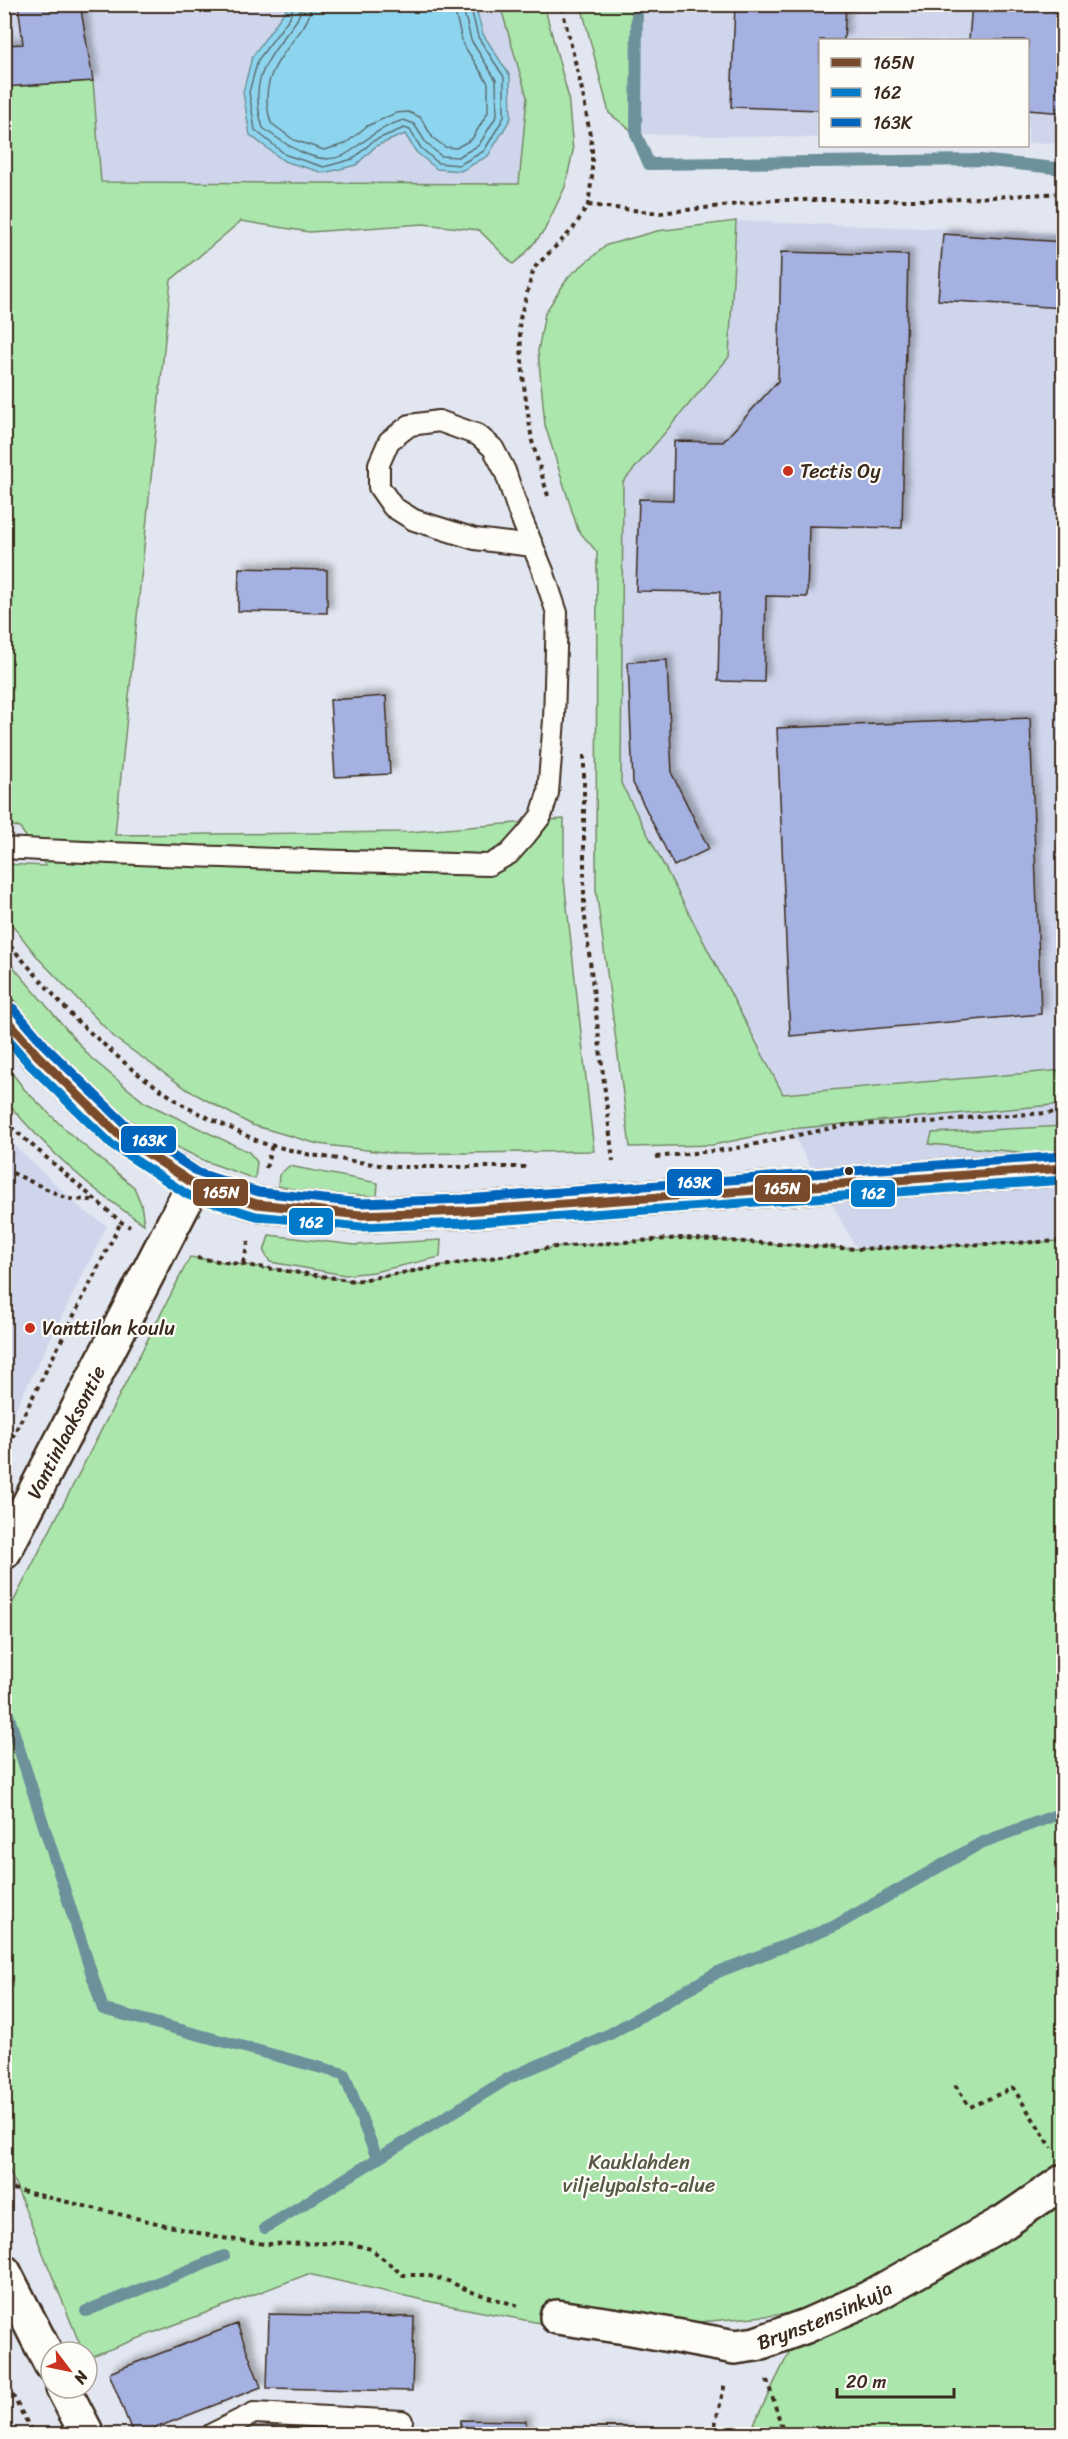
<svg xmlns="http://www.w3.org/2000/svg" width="1068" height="2439" font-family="Sriracha,sans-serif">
<defs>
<filter id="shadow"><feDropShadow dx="5.5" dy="-5.5" stdDeviation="3" flood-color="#0004"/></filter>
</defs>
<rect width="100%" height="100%" fill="#e2e6f0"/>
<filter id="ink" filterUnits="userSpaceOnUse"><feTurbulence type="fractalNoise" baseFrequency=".0167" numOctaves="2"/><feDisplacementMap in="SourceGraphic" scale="12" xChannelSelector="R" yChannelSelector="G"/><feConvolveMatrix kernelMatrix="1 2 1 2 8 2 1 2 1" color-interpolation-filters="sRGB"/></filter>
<g filter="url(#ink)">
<path fill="#cfd6ec" d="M5,5H500L527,97L519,184L100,182L93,81L5,87Z
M637,5H1063V143H1028V40H820V138L636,134Z
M736,221L1063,233V1241L857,1249L790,1129L783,1094L621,783L623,482L729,357Z
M5,1137L83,1210L107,1226L5,1430Z"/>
<path fill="#abe7ad" stroke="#738866" stroke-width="1.5" d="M500,5H544L568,95L573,151L565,187L544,231L524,255L513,264L479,230L423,224L309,232L241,221L171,280L115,835L410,832L564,819V879L594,1151L399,1154L318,1144L252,1125L188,1090L116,1039L39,959L5,916L4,864L46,866L20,828L5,823V87L93,81L101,182L519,184L527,97Z
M581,5H637L636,134L609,113Z
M736,221L729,357L623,482L621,783L783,1094L1063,1070V1104L790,1129L713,1145L630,1147L596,889L597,552L578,530L545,425L538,351L545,313L569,276L607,245L657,231Z
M4,956L91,1058L144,1102L249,1152L257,1162L255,1179L205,1161L159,1138L117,1112L44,1039L5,990Z
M5,1064L25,1090L69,1133L134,1187L141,1204L144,1224C91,1191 45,1147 5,1100Z
M1063,1126V1156L929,1144L932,1133Z
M289,1166L378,1183L377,1196L318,1194L278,1186L279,1175Z
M269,1235L355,1245L441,1240L440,1257L374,1272L345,1275L270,1262L264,1252Z
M682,1238L857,1249L1063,1241V2434H749L809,2312L699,2322L665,2347L441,2304L308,2274L87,2358V2352H83L5,2159L4,1620L190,1257L355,1281L555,1247Z"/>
<path fill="#8dd5ef" stroke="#6c919b" stroke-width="1.5" d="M289,5H475L483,34L510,76L511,118L488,156L461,171L437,169L416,152L405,134L376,146L356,165L324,173L284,161L250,135L243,92L252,57Z"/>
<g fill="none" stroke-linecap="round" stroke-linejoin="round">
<path stroke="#5c6e72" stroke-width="1.5" d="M294,4L290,17L258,60L249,92L255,130L286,155L324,167L353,159L373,141L404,128L410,130L421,148L438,163L459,165L484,151L504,117V77L478,37L470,4
M302,4C301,16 294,24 287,33C262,67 250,85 263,128C286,145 323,172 351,151C368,138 382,126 404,120L414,124L426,143L441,156L458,157L479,145L497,115L496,80L471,40L462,4
M311,4C311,16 305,25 298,34C275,64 259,84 271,123L294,140L324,150L345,144L367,126L396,113L408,112L420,117L433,138L445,147L456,148L472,139L488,112V83L463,44L453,4"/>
<path stroke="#6c919b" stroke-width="12" d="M637,4L636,134L649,164L980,160L1064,169
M4,1702L103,2009L344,2074L377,2158
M265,2228L509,2078L610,2034L718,1972L833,1927L981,1843L1064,1812
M86,2311L224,2256"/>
</g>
<path fill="#a4b1e1" stroke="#3b2a1e" stroke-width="1.5" filter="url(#shadow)" d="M18,4H80L93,81L4,87V45L23,44Z
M735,4H846L844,40H820V110L731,107Z
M972,4H1064V113L1028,110V40H969Z
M943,234L1064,242V308L938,300Z
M781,252L908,255L902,528L809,526L807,597L766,596L764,682L718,681L720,592L636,591L639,499L673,500L674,441L723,442L778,381Z
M239,568L327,570V613L238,611Z
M667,660L672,774L709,849L674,866L633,783L628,662Z
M386,696L390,774L335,777L330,700Z
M1030,718L1041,1014L790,1036L777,728Z
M269,2314L414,2317L412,2391L267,2388Z
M237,2324L261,2387L140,2434H133L109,2373Z
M461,2420L526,2421V2434H460Z
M598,2431H622V2433L642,2434H567L598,2433Z"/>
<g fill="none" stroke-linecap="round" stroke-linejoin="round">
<defs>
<path id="lane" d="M4,848C166,857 328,860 489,865L509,854L526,835L541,816L548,793L554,720L557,613L543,571L518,510L505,471L493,448L478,435L439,421L410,425L389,441L379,464V487L393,507L414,520L475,539L533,546
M212,2434L254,2413L402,2421"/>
<g id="street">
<path id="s1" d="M557,2317L632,2328L735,2347L756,2344L806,2326L869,2298L1004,2222L1064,2181"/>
</g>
<g id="secondary">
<path d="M4,1016L38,1056L118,1134L194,1184L257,1204L361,1215L465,1211L1064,1168"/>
<path id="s2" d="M4,1552L194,1184"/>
<path d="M4,2272L51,2364"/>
<path d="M63,2388L87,2434"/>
</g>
</defs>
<use href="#lane" stroke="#3b2a1e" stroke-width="24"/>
<use href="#street" stroke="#3b2a1e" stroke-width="38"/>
<use href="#secondary" stroke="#3b2a1e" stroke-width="38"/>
<path stroke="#3b2a1e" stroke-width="4" stroke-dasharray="4.5 4.5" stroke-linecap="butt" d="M588,205L660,213L774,200H941L1064,193
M548,496L532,441L524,386L519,322L534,268L573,229L588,205L592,177V147L583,94L561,4
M584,755V909L613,1161
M4,939L76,1020L134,1071L186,1107L262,1143L311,1155L393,1167H529
M4,1121L121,1222L130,1227
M656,1157L732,1149L846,1125L932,1122L977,1117L1064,1112
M266,1168L272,1145
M4,1169L68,1199L95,1200
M197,1258L355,1281L555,1247L682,1238L857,1249L1064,1241
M243,1263L249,1239
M4,1454L121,1222
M955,2085L970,2107L1013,2088L1052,2148
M4,2187L216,2237L265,2244L348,2243L371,2249L403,2275H426L448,2281L472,2292L522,2307
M4,2379L33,2434
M767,2380L784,2434
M713,2434L725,2383"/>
<use href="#lane" stroke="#fdfcf7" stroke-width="20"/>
<use href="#street" stroke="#fdfcf7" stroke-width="33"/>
<use href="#secondary" stroke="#fdfcf7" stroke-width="33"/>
<defs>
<path id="bus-1" d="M4,1017L38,1056L118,1134L194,1184L257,1204L361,1215L465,1211L1064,1168"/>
<path id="bus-2" d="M4,1035L30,1065L111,1144L188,1195L256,1216L360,1227L465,1223L1064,1180"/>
<path id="bus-3" d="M13,1008L47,1048L126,1125L199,1173L259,1192L361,1203L464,1199L1063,1156"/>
</defs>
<use href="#bus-1" stroke="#fdfcf7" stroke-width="14"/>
<use href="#bus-2" stroke="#fdfcf7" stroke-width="14"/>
<use href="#bus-3" stroke="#fdfcf7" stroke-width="14"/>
<use href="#bus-1" stroke="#7a4b2a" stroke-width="9"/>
<use href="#bus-2" stroke="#007ac9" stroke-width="9"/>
<use href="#bus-3" stroke="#0065bd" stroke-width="9"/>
</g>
</g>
<g fill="#c8321e" stroke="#fdfcf7" stroke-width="2">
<circle cx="788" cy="471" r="6"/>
<circle cx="30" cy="1328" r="6"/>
</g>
<circle fill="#3b2a1e" stroke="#fdfcf7" stroke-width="2" cx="849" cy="1171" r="5"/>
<g text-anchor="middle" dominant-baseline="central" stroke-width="4.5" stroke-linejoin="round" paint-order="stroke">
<g font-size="20" fill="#3b2a1e" stroke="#fdfcf7" text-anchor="start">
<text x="800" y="471">Tectis Oy</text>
<text x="42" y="1328">Vanttilan koulu</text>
</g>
<g font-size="20" fill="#3b2a1e" stroke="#fdfcf7">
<text stroke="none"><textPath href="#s2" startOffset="135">Vantinlaaksontie</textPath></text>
<text stroke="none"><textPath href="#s1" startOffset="276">Brynstensinkuja</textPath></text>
</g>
<g font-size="20" fill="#575942" stroke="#fdfcf7">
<text x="639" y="2162">Kauklahden<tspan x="639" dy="23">viljelypalsta-alue</tspan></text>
</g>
</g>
<g stroke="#fdfcf7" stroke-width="2">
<rect x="120" y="1125" width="57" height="29" rx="6" fill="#0065bd"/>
<rect x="666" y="1168" width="57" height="29" rx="6" fill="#0065bd"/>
<rect x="754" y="1174" width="57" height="29" rx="6" fill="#7a4b2a"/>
<rect x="192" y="1178" width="57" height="29" rx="6" fill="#7a4b2a"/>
<rect x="850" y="1179" width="46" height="29" rx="6" fill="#007ac9"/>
<rect x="288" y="1207" width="46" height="29" rx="6" fill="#007ac9"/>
</g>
<g font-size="16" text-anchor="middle" font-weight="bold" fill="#fff">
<text x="149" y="1146">163K</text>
<text x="694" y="1188">163K</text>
<text x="782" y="1194">165N</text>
<text x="221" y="1198">165N</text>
<text x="873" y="1199">162</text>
<text x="311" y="1228">162</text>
</g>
<rect width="1068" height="2439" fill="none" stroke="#fdfcf7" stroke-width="24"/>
<rect x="12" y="12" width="1044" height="2415" fill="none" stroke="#3b2a1e" stroke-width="2" filter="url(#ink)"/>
<rect x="819" y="39" width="210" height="108" fill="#fdfcf7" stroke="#afa8a0" stroke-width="1.5"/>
<rect x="831" y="58" width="30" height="9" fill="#7a4b2a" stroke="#afa8a0" stroke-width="1.5"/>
<text x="873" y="69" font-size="18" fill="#3b2a1e">165N</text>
<rect x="831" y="88" width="30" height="9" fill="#007ac9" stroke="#afa8a0" stroke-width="1.5"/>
<text x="873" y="99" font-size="18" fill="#3b2a1e">162</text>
<rect x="831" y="118" width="30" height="9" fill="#0065bd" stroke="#afa8a0" stroke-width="1.5"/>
<text x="873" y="129" font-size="18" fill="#3b2a1e">163K</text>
<g transform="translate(69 2370) rotate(122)"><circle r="28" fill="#fdfcf7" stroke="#afa8a0" stroke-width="1.5"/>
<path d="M0-4.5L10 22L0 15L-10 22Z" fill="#c8321e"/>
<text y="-9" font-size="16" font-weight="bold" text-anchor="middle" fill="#3b2a1e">N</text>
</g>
<path d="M837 2388v9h117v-9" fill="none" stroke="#3b2a1e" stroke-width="3"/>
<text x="846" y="2388" font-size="18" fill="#3b2a1e" stroke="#fdfcf7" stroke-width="4.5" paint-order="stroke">20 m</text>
</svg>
